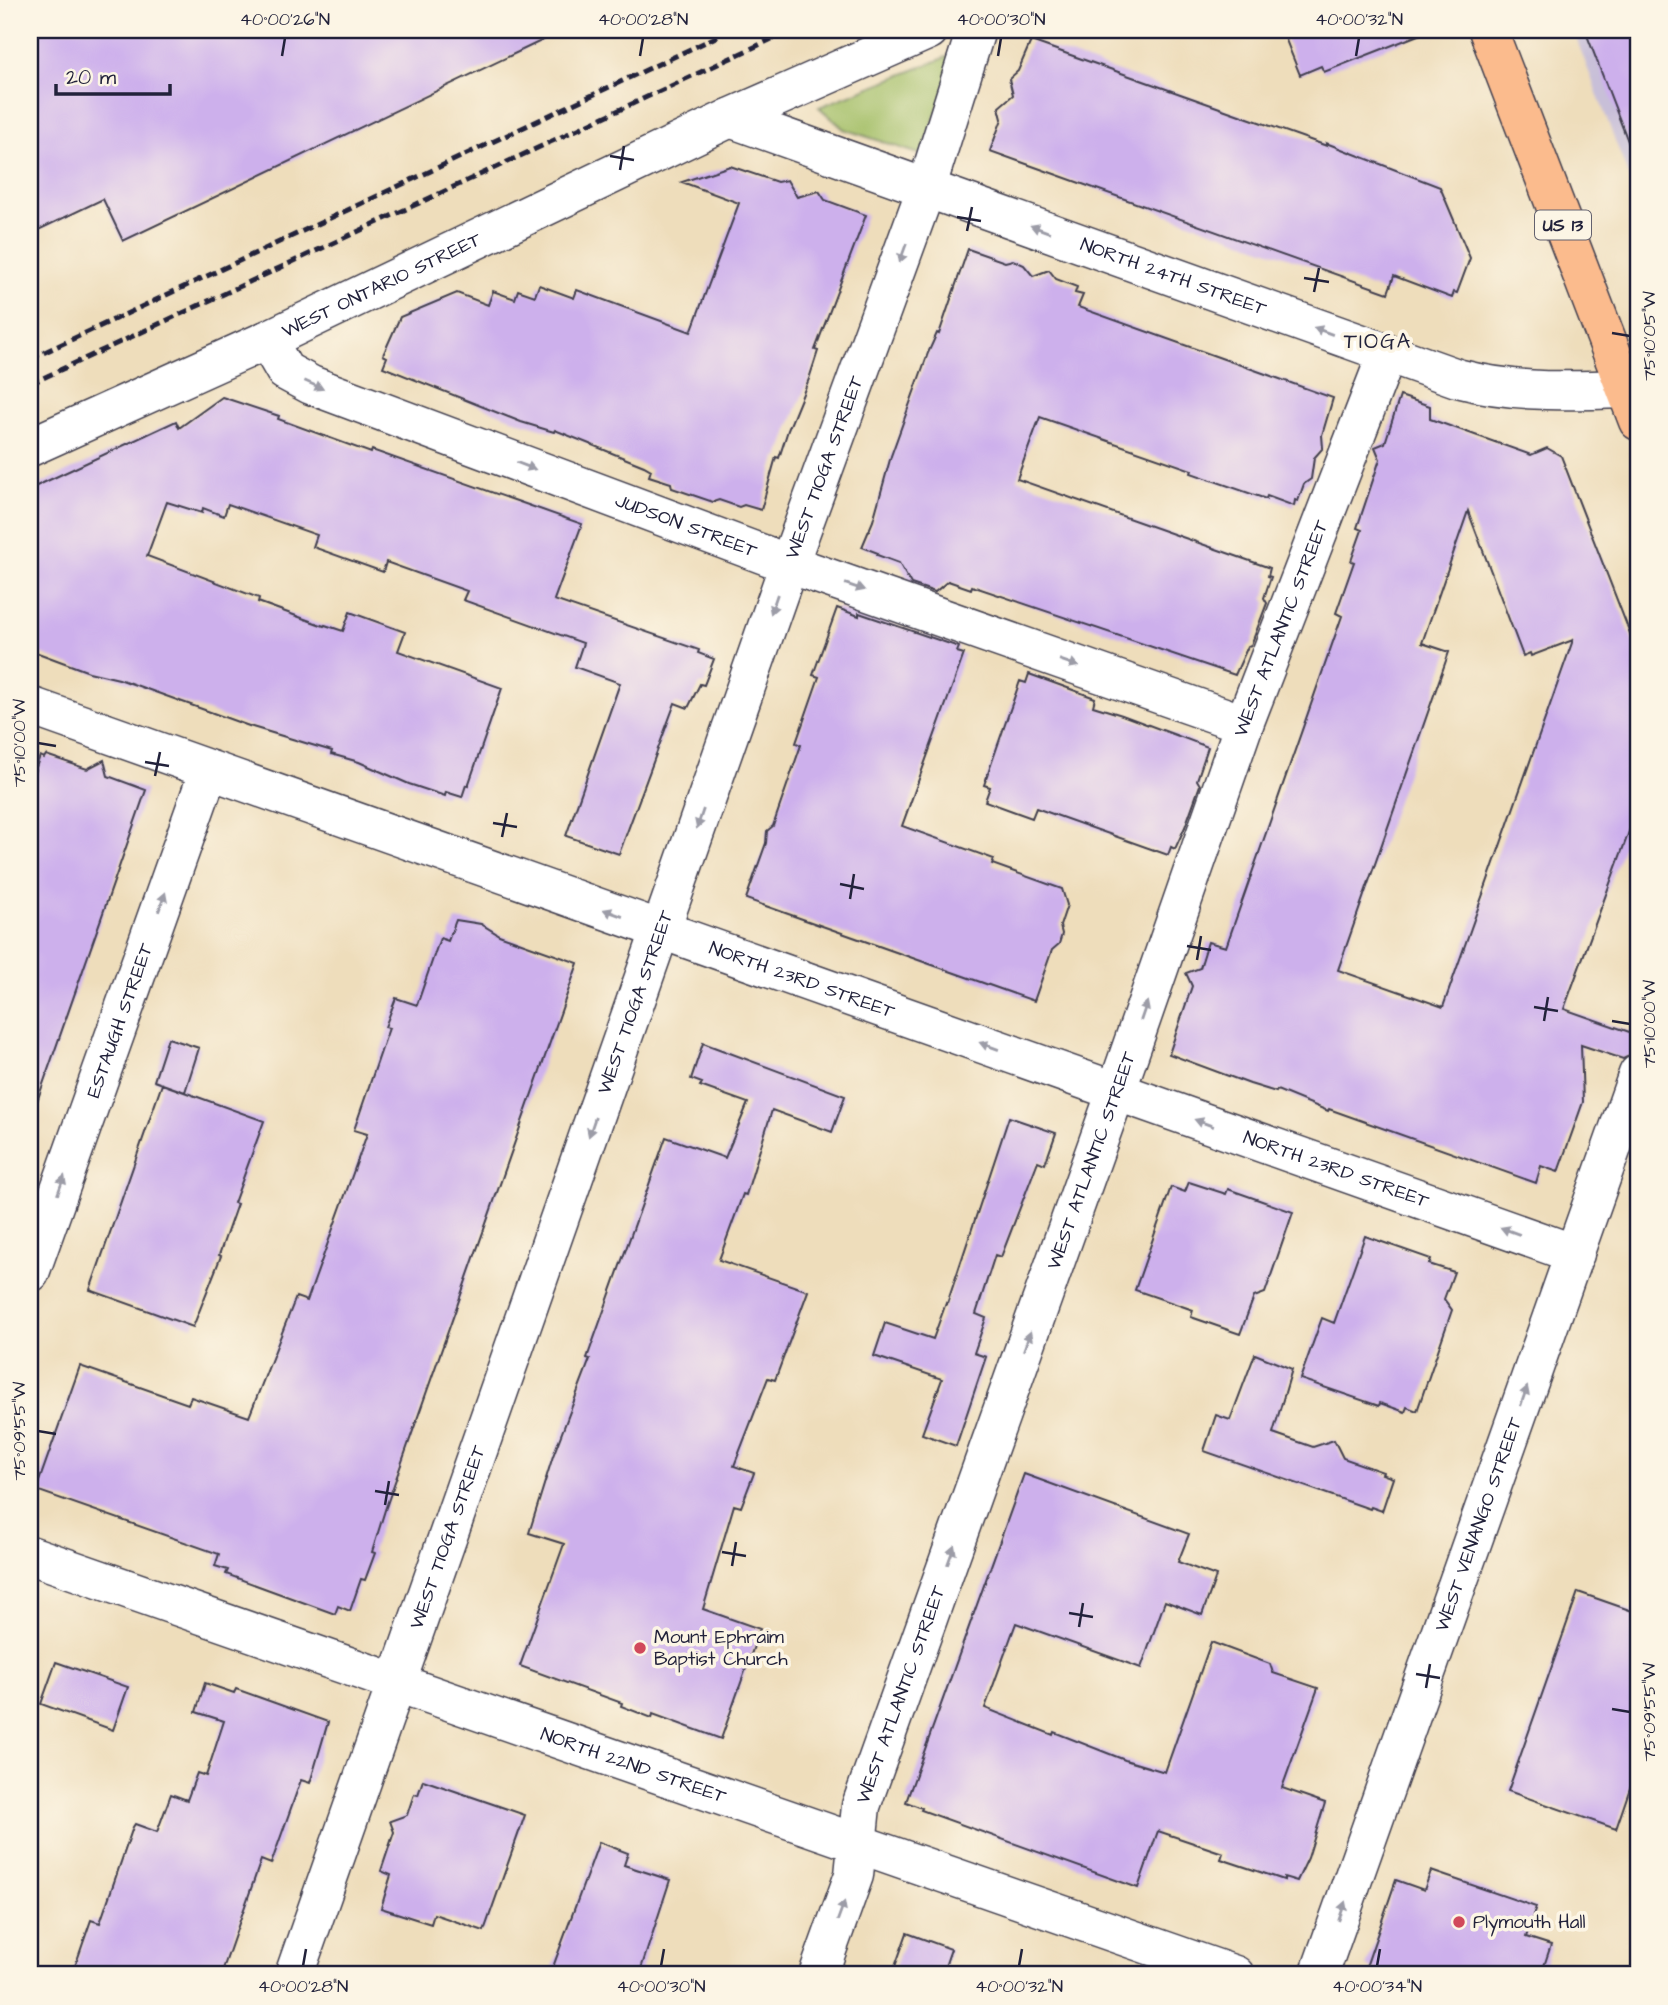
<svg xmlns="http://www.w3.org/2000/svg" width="1668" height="2005" font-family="'Architects Daughter',sans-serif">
<rect width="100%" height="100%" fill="#fcf5e5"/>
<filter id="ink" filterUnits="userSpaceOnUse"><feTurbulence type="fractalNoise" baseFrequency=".0143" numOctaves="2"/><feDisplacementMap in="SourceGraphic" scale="14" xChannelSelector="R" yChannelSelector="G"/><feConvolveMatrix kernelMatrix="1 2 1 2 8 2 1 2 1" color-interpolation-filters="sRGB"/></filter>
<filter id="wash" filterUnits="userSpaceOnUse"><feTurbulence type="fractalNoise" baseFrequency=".00686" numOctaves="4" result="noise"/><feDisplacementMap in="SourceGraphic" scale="28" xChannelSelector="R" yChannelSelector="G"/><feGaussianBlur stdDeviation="1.57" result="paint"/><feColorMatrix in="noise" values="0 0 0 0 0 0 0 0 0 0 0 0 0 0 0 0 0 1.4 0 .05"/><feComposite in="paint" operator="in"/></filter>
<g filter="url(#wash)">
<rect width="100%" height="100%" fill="#edb"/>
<path fill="#c8bfd8" d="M1573,30H1638V201Z"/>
<path fill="#a2be65" stroke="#627050" stroke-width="2" d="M957,53L922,155L844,129L819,107Z"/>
<g id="blocks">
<path fill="#cdb0ec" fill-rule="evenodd" d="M30,30H564L123,241L103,199L30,234Z
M1282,30H1426V32L1324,72L1321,66L1300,75Z
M1585,30H1638V162H1636Z
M1031,41L1327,146L1326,143L1440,187L1470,258L1457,293L1454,292L1452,298L1394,276L1388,293L990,151L1002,119L999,107L1013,95L1009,79L1018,71Z
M730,166L777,182L787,180L797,197L819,191L825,200L866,215L815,350L818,351L809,379L788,430L779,458L776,457L761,510L744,505L739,507L719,500L713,502L672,488L671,483L649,476L651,470L644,466L555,430L554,432L521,422L383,367L387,357L383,355L400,317L457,293L488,305L493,291L515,299L518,290L535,296L539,285L574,298L577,290L691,332L739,203L682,182Z
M968,249L1005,262L1013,260L1024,265L1033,276L1049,270L1056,279L1077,287L1075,293L1083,295L1078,307L1333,398L1322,435L1323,448L1314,458L1311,479L1304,484L1298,501L1295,500L1294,506L1267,496L1266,499L1191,473L1192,470L1040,417L1017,479L1270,568L1268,576L1271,577L1264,598L1267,603L1251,645L1248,646L1235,675L972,586L971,589L948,581L935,592L911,584L899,563L877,555L878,553L862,547L873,521L891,456L928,353L937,333L939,334Z
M1400,396L1430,406V419L1531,455L1547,448L1561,456L1638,654V807L1564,1009L1638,1035V1052L1623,1059L1581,1045L1583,1102L1558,1172L1541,1166L1536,1183L1329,1109L1328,1111L1277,1090L1276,1092L1250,1084L1169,1054L1192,986L1186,973L1200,968L1208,942L1226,947L1342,616L1336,613L1354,562L1351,561L1362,530L1357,528L1380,459L1375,447L1385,443ZM1468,511L1523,656L1530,653L1531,656L1573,640L1443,1007L1338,970L1449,652L1422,643Z
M222,397L279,416L278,419L371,453L372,450L582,524L554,600L699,650L698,653L714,659L704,685L700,684L688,708L675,703L619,854L566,836L620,683L575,667L583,643L463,600L467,591L386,562L383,572L313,547L317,535L228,504L224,516L203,508L202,513L167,502L147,556L259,598L258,602L324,626L325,625L343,631L350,612L405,632L398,651L502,688L468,786L466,785L462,797L446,792L445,796L409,784L359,762L331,754L332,751L249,726L119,679L89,672L30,650V489L176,421L179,428Z
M837,608L859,616V613L959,647L957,652L964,654L902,826L994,859L992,864L1062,889L1067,905L1060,926L1062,934L1059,944L1052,950L1034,1001L746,899L766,843L767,831L773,826L801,745L796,743L819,677L813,675Z
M1029,674L1095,698L1093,706L1122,715L1208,747L1197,780L1200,785L1185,827L1175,849L1171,847L1168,855L1036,808L1032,818L985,801L990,787L984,785L1020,681L1026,683Z
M46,755L87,769L104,760L108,776L146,790L34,1110H30V784L40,756L44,758Z
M456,920L481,924L499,935L578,963L385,1510L372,1552L375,1553L365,1580L361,1579L350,1611L338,1606L335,1614L226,1574L228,1570L215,1566L219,1554L36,1490L80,1366L188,1404L191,1397L249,1417L296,1297L307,1301L367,1134L354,1130L389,1028L385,1027L396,998L417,1005L440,938L448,941Z
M168,1038L199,1048L185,1092L154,1081Z
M703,1043L845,1096L832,1132L772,1110L746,1195L743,1194L719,1260L808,1291L775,1380L768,1378L734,1466L754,1473L741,1507L734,1505L703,1609L760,1629L721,1739L653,1714L652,1718L621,1706L622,1703L520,1666L564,1544L529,1533L553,1456L590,1359L587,1358L666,1137L725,1158L748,1103L700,1086L702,1083L691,1079Z
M162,1084L264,1121L234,1203L237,1204L219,1255L221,1256L193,1327L90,1290Z
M1009,1117L1056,1133L1045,1164L1038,1161L1001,1257L995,1255L976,1314L986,1318L974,1353L986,1357L956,1446L922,1434L942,1379L874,1356L885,1323L933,1339L946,1303L947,1304Z
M1189,1182L1226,1194L1228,1189L1293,1212L1265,1293L1254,1297L1240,1334L1191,1317L1193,1310L1135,1290L1171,1187L1185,1192Z
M1365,1236L1431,1259L1429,1264L1454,1272L1444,1299L1452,1310L1417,1411L1407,1407L1405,1412L1380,1403L1379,1406L1300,1379L1322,1318L1334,1323Z
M1255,1354L1292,1369L1273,1433L1313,1447L1334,1440L1343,1458L1383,1472L1382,1474L1393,1478L1382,1511L1371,1507L1370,1509L1204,1451L1216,1415L1230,1420Z
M1024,1474L1189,1534L1178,1562L1216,1576L1202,1615L1165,1601L1141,1668L1016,1623L985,1708L1053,1735L1054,1732L1125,1760L1165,1772L1211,1642L1270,1664L1273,1673L1318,1688L1282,1788L1325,1803L1308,1858L1297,1881L1284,1877V1880L1221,1859L1223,1853L1158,1831L1138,1888L921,1810L922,1808L906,1802Z
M1578,1592L1638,1613V1788L1631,1785L1616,1829L1508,1791Z
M56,1662L128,1687L113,1730L41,1704Z
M205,1683L234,1693L236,1689L328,1722L310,1783L301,1780L271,1864L261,1860L221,1975H72L91,1920L100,1923L133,1827L135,1824L157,1832L171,1794L187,1800L197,1773L206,1776L224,1721L196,1712Z
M423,1780L525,1815L484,1931L434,1914L431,1924L381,1908L391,1875L381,1871L394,1832L390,1821L407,1815L414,1794L418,1795Z
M599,1842L628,1853L624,1865L670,1880L639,1975H575L553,1967Z
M1431,1871L1536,1907L1526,1937L1551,1945L1541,1975H1388L1366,1967L1396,1880L1424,1890Z
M907,1933L951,1949L942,1975H892Z"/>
</g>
</g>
<g filter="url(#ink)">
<use href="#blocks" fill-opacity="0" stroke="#413e4e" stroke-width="2"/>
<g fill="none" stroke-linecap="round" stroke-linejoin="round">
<defs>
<g id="minor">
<path id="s1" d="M730,118L1457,378C1513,393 1569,391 1626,389"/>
<path id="s2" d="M267,340L285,371L311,385L789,564L1244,724"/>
<path id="s3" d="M30,447L267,340L730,118L929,30"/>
<path id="s4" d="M30,706L1575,1254"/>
<path id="s5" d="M30,1273L209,770"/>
<path id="s6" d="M30,1555L1235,1975"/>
<path id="s7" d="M294,1975L789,564L926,189L976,30"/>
<path id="s8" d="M818,1975L854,1875L861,1806L1116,1092L1244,724L1387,354"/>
<path id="s9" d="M1319,1975L1638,1074"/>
</g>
<path id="primary" d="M1488,30L1638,421"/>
</defs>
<use href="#minor" stroke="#413e4e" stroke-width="41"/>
<use href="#primary" stroke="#413e4e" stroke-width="41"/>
<use href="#minor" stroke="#fff" stroke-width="38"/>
<use href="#primary" stroke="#fbbb8d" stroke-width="38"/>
<path stroke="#22223b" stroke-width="5" stroke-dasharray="10 5" stroke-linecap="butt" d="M30,359L731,30
M30,384L791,30"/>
</g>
<defs><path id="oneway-solid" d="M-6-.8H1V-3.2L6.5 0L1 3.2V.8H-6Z" transform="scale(1.75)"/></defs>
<g fill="#9c9ca7">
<use href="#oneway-solid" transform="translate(1040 229) rotate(-160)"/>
<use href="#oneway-solid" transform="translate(903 253) rotate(110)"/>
<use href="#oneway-solid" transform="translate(1323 331) rotate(-160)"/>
<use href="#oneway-solid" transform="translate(314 385) rotate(24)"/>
<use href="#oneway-solid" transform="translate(526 466) rotate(21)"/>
<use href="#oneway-solid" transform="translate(855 587) rotate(19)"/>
<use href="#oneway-solid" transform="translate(774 604) rotate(109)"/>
<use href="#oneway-solid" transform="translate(1069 663) rotate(19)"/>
<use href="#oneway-solid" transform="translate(700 819) rotate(109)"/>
<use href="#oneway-solid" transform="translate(162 902) rotate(-70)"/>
<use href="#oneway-solid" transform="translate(613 913) rotate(-160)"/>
<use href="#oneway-solid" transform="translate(1144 1011) rotate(-71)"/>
<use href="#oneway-solid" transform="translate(989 1046) rotate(-160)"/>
<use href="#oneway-solid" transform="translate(1204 1123) rotate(-160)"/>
<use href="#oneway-solid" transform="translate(592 1127) rotate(109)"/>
<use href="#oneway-solid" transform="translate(61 1185) rotate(-70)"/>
<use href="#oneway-solid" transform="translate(1510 1231) rotate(-160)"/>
<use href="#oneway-solid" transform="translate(1027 1341) rotate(-70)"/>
<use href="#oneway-solid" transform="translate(1524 1396) rotate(-71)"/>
<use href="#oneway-solid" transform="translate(951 1555) rotate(-70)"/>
<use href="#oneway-solid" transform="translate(841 1911) rotate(-70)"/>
<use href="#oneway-solid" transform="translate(1342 1911) rotate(-71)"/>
</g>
</g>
<path fill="none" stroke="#22223b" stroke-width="2.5" d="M282,56L285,38M640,56L643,38M998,56L1001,38M1356,56L1359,38M610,156L634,160M620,170L624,146M957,217L981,221M967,231L972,207M1304,278L1329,282M1314,292L1319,268M1612,333L1630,336M38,743L56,746M145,762L169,766M155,776L160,752M493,823L517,827M502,837L507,813M840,884L864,889M850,899L854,874M1187,946L1211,950M1197,960L1201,936M1534,1007L1558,1011M1544,1021L1548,997M1612,1021L1630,1024M38,1431L56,1434M375,1491L399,1495M385,1505L389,1481M722,1552L746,1556M732,1566L736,1542M1069,1613L1093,1617M1079,1627L1083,1603M1416,1674L1440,1678M1426,1688L1430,1664M1612,1709L1630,1712M303,1966L306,1949M661,1966L664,1949M1019,1966L1022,1949M1377,1966L1380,1949"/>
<g fill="#d1495b" stroke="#fcf5e5" stroke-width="2.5">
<circle cx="640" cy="1648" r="7"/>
<circle cx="1459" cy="1922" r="7"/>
</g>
<g text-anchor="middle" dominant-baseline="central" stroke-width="7" stroke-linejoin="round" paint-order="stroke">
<rect fill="#fcf5e5" stroke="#63616e" stroke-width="2" x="1535" y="210.5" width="56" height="29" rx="5"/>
<g font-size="18" font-weight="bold" fill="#22223b">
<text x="1563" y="225">US 13</text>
</g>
<g font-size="19" fill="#22223b" stroke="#fcf5e5">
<text stroke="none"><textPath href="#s1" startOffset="471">NORTH 24TH STREET</textPath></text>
<text stroke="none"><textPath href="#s3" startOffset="387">WEST ONTARIO STREET</textPath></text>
<text stroke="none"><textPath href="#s7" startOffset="1598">WEST TIOGA STREET</textPath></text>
<text stroke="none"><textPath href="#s2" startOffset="466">JUDSON STREET</textPath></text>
<text stroke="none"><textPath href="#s8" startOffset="1426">WEST ATLANTIC STREET</textPath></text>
<text stroke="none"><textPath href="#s4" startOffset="819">NORTH 23RD STREET</textPath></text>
<text stroke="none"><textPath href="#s7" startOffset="1031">WEST TIOGA STREET</textPath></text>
<text stroke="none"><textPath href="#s5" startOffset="268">ESTAUGH STREET</textPath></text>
<text stroke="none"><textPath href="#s8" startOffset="861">WEST ATLANTIC STREET</textPath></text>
<text stroke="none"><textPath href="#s4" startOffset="1386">NORTH 23RD STREET</textPath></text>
<text stroke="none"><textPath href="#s9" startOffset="478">WEST VENANGO STREET</textPath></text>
<text stroke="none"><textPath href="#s7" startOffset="464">WEST TIOGA STREET</textPath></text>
<text stroke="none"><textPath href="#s8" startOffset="294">WEST ATLANTIC STREET</textPath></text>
<text stroke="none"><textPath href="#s6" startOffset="639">NORTH 22ND STREET</textPath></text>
</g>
<g font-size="19" fill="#22223b" stroke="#fcf5e5" text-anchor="start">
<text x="654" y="1637">Mount Ephraim<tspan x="654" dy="22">Baptist Church</tspan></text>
<text x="1473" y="1922">Plymouth Hall</text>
</g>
<g font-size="21" letter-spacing="2" fill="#22223b" stroke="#fcf5e5">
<text x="1378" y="341">TIOGA</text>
</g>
</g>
<rect width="1668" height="2005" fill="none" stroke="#fcf5e5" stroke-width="77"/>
<path d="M56 84v10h114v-10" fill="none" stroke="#22223b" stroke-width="3.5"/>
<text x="66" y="84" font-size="21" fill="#22223b" stroke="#fcf5e5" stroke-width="5" paint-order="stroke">20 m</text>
<rect x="38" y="38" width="1592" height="1928" fill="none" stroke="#22223b" stroke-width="2.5"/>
<g font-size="18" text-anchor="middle" fill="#22223b">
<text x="285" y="25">40°00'26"N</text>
<text x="643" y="25">40°00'28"N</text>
<text x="1001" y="25">40°00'30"N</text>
<text x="1359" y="25">40°00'32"N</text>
<text transform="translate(1649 336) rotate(-90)" y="6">75°10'05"W</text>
<text transform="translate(19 743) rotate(-90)" y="6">75°10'00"W</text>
<text transform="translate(1649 1024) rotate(-90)" y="6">75°10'00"W</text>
<text transform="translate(19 1431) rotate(-90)" y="6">75°09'55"W</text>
<text transform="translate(1649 1712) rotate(-90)" y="6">75°09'55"W</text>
<text x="303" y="1992">40°00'28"N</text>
<text x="661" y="1992">40°00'30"N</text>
<text x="1019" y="1992">40°00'32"N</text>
<text x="1377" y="1992">40°00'34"N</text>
</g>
</svg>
